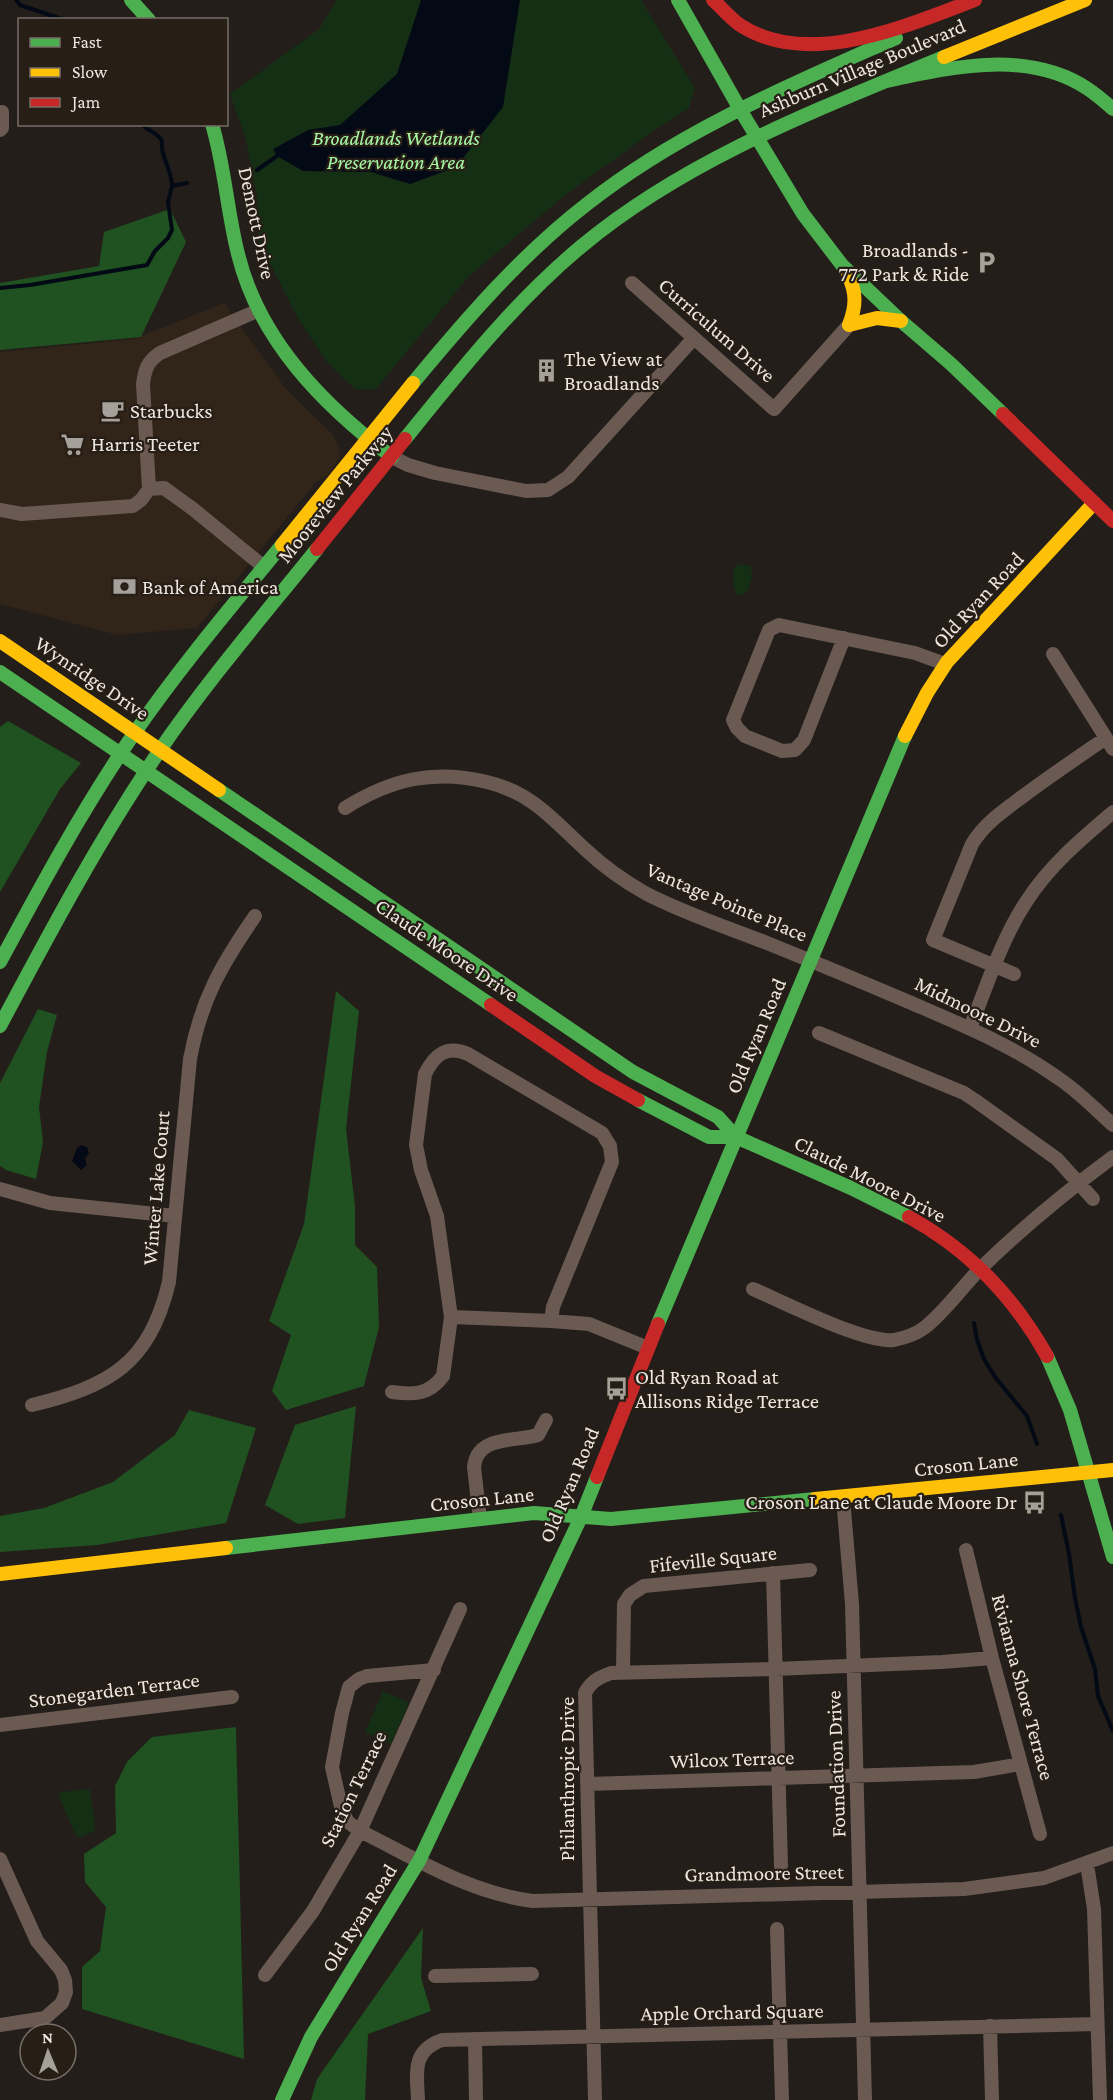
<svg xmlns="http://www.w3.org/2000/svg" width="1113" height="2100" font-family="'Crimson Pro',serif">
<rect width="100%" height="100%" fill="#231e1a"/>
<path fill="#312419" d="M224,303L286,389L332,434L338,444L340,456L329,475L316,482L197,628L117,635L0,604V352L134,339Z"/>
<path fill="#152f14" d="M337,0H641L695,88L689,108L656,129L568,193L469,276L376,389H355L326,361L297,317L259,241L257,197L246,140L230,94L319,29Z
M739,564L751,566L752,576L748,591L741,596L736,593L733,582L734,569Z
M383,1691L409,1703L391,1744L365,1732Z
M90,1789L95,1827L94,1831L78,1838L74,1832L59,1796L61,1792Z"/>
<path fill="#205120" d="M170,209L186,242L141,337L0,350V283L99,266L104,232Z
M8,721L81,763L60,789L0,892V727Z
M336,991L359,1011L346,1129L355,1206V1245L377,1267L379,1327L364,1386L286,1410L272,1391L291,1335L269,1321L304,1224Z
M38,1009L57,1015L47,1052L39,1107L43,1142L36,1179L6,1170L0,1166V1083Z
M356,1406L345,1518L298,1524L265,1505L295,1425Z
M189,1410L256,1428L226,1523L97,1545L0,1552V1516L44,1508L113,1482L175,1435Z
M236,1727L244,2059L82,2009V1967L100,1951L106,1907L85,1882L84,1854L116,1833L115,1786L127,1762L152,1737Z
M423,1928L421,1978L431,2011L368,2034L365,2100H311L317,2079Z"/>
<path fill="#030a15" d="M421,0H520L503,107L456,167L410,184L371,172L303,171L277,156L273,149L308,130L340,125L397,74Z
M81,1145L87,1147L89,1153L85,1159L87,1165L81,1170L72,1161L77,1148Z"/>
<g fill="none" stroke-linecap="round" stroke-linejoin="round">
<path stroke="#030a15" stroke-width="4" d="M16,0L20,5L65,20
M142,124C148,132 158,132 162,141C160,157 172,169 172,186L187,183
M257,170L277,156
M0,288L30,285L147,265L155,251L168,238L172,230L168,202L172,186
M974,1323L977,1340L984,1359L995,1377L1027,1416L1037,1444
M1061,1515L1069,1554L1075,1598L1081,1627L1095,1669L1098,1696L1113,1731"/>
<path stroke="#6a5a52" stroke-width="14" d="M0,130L2,128V112
M632,283L774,409L849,325
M392,457L408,465L435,473L526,491L548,490L568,477L694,338
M149,489L143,384C145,369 147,362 160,353L259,310
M0,510L22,514L133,506L141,500L149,489L164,488L193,509L264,567
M844,638L804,740L795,750L782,751L745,736L737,728L733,720L769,630L779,625L915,653L945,664
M1053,654L1113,749
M345,808C391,779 434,769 487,782C533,793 554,821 586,850C604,867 624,881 645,893C683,913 726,927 767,943C814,962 862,982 909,1002C960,1024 1012,1045 1058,1078C1078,1091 1095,1109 1113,1125
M1014,974L933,940L972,844C984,824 1003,811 1022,797C1050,776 1078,757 1106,738
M970,1028C987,986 1001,940 1026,902C1049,866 1081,839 1113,812
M819,1033L964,1093L976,1101L1057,1159L1093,1199
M0,1189L50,1203L175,1216
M753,1289C785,1303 863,1343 894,1340C904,1338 916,1334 924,1328C945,1312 961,1288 980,1269C1022,1228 1067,1191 1113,1157
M451,1317L551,1321L589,1324L648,1348
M392,1392C413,1395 429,1395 443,1376L451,1317L437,1216L421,1170L416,1145L425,1074C435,1054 447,1045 468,1054L602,1133L610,1146L612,1162L553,1307L551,1321
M32,1405C109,1386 149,1365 169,1282L190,1059C201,1000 221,965 255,916
M843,1498L852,1604L865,2100
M480,1519L474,1467C477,1435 515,1442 538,1435L546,1420
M966,1550L992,1658L1040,1834
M773,1573L781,1866
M434,1670L367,1676L359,1679L349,1687L342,1713L332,1767L342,1811L348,1822L360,1831C417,1859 469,1893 533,1901L964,1889L1044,1878L1113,1853
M623,1672L624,1604L630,1595L644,1586L810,1570
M0,1725L232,1697
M588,1784L974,1772L1021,1764
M0,1859L37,1941L61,1970L65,1980L66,1992L62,2003L45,2018L0,2025
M1087,1864L1094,1909L1100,2100
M777,1929L782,2100
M265,1975L313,1911L360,1831L460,1609
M435,1976L532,1974
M990,2026L992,2100
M475,2039L476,2100
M418,2100C417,2073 411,2051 442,2040L1097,2024
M595,2100L585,1693C591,1681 600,1677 611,1673L775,1669L942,1662L992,1658"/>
<path stroke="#4caf50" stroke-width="14" d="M131,0L149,20
M678,0L741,111
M887,81C952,67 1028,49 1088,89C1097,95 1105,102 1113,109
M741,111L803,214L842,265L901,321L951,364L1003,414
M212,124C225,167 227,211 238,254C259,340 323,405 392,457
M413,383C466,319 521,255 587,204C679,131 790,85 896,38
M405,439C460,371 515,301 583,245C688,158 819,109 944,57
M0,672L491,1005
M219,790L633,1072L718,1117L736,1137L851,1188L909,1217
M0,962C41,886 82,810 131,738C177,671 230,608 282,545
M0,1026C50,932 100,838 160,750C208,680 264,615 317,549
M638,1100L709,1137H736
M658,1324L905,736
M1047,1356L1070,1410L1113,1557
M226,1548L534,1513L611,1519L815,1499
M282,2100L311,2037L419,1861L581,1517L597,1477"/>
<path stroke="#ffc107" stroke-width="14" d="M944,57L1085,0
M848,275C857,293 856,307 849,325
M849,325L877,318L901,321
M282,545L413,383
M0,641L219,790
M905,736L927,693L947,662L1094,503
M815,1499L1113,1470
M0,1574L226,1548"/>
<path stroke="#c62828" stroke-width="14" d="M713,0C722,8 730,18 740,25C808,70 908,25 975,0
M1003,414L1113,521
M317,549L405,439
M491,1005L595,1076L638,1100
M909,1217C970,1251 1013,1296 1047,1356
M597,1477L658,1324"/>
</g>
<defs>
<symbol id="parking-bare" viewBox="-9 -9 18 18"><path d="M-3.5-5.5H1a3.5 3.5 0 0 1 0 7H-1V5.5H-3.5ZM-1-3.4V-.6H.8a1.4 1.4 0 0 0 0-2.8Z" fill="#a6a09b" stroke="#271e16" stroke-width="2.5" paint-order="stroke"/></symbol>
<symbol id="building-bare" viewBox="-9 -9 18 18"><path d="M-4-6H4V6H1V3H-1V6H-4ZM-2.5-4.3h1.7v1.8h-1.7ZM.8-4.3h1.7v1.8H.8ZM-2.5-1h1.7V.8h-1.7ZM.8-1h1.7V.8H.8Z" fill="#a6a09b" stroke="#271e16" stroke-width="2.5" paint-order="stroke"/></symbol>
<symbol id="cafe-bare" viewBox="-9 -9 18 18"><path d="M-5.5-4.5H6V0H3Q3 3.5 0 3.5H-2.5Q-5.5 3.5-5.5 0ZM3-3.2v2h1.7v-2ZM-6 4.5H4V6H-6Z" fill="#a6a09b" stroke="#271e16" stroke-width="2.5" paint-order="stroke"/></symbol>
<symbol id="supermarket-bare" viewBox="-9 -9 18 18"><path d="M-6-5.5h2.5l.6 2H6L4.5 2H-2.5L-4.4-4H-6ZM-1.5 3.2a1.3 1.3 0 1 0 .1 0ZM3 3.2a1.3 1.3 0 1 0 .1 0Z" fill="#a6a09b" stroke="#271e16" stroke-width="2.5" paint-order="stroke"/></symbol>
<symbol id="bank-bare" viewBox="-9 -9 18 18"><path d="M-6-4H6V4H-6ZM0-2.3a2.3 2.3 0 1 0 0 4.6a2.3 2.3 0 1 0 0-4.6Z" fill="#a6a09b" stroke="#271e16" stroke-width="2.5" paint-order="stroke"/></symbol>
<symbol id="bus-bare" viewBox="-9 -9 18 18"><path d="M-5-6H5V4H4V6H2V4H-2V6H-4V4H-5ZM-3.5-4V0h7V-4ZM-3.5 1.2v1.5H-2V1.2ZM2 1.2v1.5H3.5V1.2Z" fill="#a6a09b" stroke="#271e16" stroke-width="2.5" paint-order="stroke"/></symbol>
</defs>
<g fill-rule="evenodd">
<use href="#parking-bare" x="970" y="246" width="33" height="33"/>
<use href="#building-bare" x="530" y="354" width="33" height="33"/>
<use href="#cafe-bare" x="96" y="394" width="33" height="33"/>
<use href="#supermarket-bare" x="56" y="428" width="33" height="33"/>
<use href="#bank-bare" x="108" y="570" width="33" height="33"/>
<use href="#bus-bare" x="600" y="1372" width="33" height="33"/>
<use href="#bus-bare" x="1018" y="1486" width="33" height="33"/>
</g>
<g text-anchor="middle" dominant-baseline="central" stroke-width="4.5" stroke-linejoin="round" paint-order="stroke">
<g font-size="21" fill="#ede6e1" stroke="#271e16">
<text transform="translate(862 68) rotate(-23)">Ashburn Village Boulevard</text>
<text transform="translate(257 223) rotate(78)">Demott Drive</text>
<text transform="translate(717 330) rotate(41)">Curriculum Drive</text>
<text transform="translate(335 494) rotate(-51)">Mooreview Parkway</text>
<text transform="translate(978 600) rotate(-47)">Old Ryan Road</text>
<text transform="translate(92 678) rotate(34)">Wynridge Drive</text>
<text transform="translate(727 902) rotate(23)">Vantage Pointe Place</text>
<text transform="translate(447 950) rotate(34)">Claude Moore Drive</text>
<text transform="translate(978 1012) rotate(26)">Midmoore Drive</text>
<text transform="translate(756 1036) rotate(-67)">Old Ryan Road</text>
<text transform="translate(870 1179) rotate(27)">Claude Moore Drive</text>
<text transform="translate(156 1188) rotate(-85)">Winter Lake Court</text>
<text transform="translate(966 1464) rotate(-6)">Croson Lane</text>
<text transform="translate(569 1485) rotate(-67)">Old Ryan Road</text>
<text transform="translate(482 1499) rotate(-6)">Croson Lane</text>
<text transform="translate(713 1559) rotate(-6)">Fifeville Square</text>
<text transform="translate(1023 1687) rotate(75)">Rivianna Shore Terrace</text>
<text transform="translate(114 1690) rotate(-7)">Stonegarden Terrace</text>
<text transform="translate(732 1759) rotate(-2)">Wilcox Terrace</text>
<text transform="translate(836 1764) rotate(-92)">Foundation Drive</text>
<text transform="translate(567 1779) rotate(-90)">Philanthropic Drive</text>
<text transform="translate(353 1789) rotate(-64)">Station Terrace</text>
<text transform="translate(764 1873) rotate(-1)">Grandmoore Street</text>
<text transform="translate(359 1918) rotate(-58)">Old Ryan Road</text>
<text transform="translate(732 2012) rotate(-1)">Apple Orchard Square</text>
</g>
<g font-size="21" font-style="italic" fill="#a7f8a5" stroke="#271e16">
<text x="396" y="138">Broadlands Wetlands<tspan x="396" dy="24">Preservation Area</tspan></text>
</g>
<g font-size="21" fill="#ede6e1" stroke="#271e16" text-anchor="start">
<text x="969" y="250" text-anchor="end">Broadlands -<tspan x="969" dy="24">772 Park &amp; Ride</tspan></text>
<text x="564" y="359">The View at<tspan x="564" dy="24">Broadlands</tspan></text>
<text x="130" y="411">Starbucks</text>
<text x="91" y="444">Harris Teeter</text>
<text x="142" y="587">Bank of America</text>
<text x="635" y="1377">Old Ryan Road at<tspan x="635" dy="24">Allisons Ridge Terrace</tspan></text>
<text x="1017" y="1502" text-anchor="end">Croson Lane at Claude Moore Dr</text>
</g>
</g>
<rect x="18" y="18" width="210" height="108" fill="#271e16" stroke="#766e67" stroke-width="1.5"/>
<rect x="30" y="38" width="30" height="9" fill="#4caf50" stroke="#766e67" stroke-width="1.5"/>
<text x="72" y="48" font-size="18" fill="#ede6e1">Fast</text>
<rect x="30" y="68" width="30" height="9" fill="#ffc107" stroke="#766e67" stroke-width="1.5"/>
<text x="72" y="78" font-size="18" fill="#ede6e1">Slow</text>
<rect x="30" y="98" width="30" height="9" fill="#c62828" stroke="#766e67" stroke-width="1.5"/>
<text x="72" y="108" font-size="18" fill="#ede6e1">Jam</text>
<g transform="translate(48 2052) rotate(358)"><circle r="28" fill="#271e16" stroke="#766e67" stroke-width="1.5"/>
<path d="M0-4.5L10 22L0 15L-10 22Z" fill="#a6a09b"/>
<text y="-9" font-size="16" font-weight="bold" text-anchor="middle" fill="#ede6e1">N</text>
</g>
</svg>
